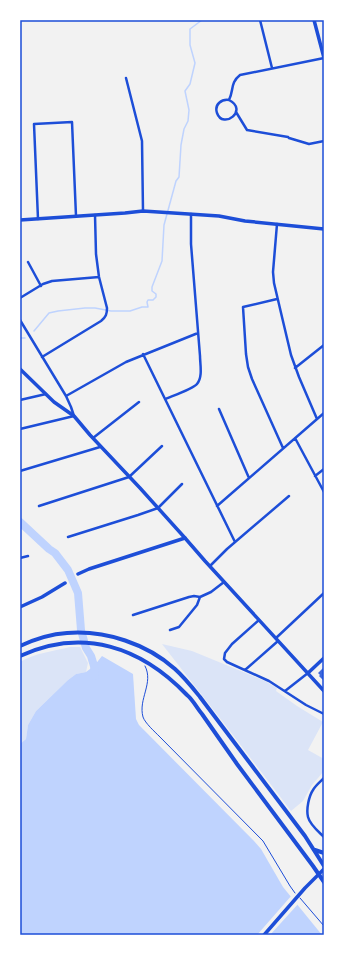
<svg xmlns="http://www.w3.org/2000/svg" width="344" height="955" font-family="Bitter,serif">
<rect width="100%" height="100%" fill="#f2f2f2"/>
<path fill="#dbe4f7" d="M162,644L192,651L265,681L277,688L276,691L297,706L323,722L308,750L324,759V771L312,785L303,801L291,811L226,726Z
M70,647H80L88,663L86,672L76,674L68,680L36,711L28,725L26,739L20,744V662C35,653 54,651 70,647Z"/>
<path fill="#bfd3fe" d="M102,656L133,674L136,719L139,725L254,841L261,849L283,887L322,935H20V744L26,739L28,725L36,711L68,680L76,674L86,672L94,666Z"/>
<path fill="#f2f2f2" d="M292,895L299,903L270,935H257Z"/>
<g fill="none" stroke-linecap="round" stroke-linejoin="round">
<path stroke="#bfd3fe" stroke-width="1.5" d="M34,331L49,313L58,311L85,308H95L111,311H130L142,307H148L147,302L148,300H153L156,297V294L152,291V287L162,261L164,225L176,181L179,177L181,145L184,129L188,121L189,110L185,91L190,84L195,63L190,45V29L202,20
M20,338H25"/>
<path stroke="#bfd3fe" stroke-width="8" d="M20,522L49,549L55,553L68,570L78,593L81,630L86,648L91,656L94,666L95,676"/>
</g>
<path fill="#3d67dc" d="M324,667V681L319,676L320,675L318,673Z"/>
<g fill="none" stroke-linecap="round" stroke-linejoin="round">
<path stroke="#1d4ed8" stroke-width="1" d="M145,666C154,683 138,699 143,717C145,723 155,732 159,736L263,841L290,886L295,893
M300,898L324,926"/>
<path stroke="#1d4ed8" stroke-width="2.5" d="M260,20L272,68
M126,78L142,141L143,211
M229,100C249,110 223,130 217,113C214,104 222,99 229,100C234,90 230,83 240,75L324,58
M236,112L247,130L288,137
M289,138L309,144L324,141
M38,219L34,124L72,122L76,216
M277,224L273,272L274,283L282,317L291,355L299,377L317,419
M28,262L41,286
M20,298L43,284L52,281L99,277
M277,299L243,307L246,354L248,367L252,379L283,448
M20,320L66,396L71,407L74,416L20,429
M143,354L235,542
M42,357L101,321C106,317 107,314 107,308L99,277L96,254L95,215
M295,368L324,345
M66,396L126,362L198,333
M165,399C172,396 193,389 197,384C203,377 200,364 200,356L191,244V214
M20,400L46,394
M219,409L249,478
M93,438L139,402
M295,438L324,492
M20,471L100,447
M315,476L324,469
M39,506L129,477L162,446
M217,506L324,413
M68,537L138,515L158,508L182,484
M20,558L28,556
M210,566L227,549L289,496
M133,615L189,597L194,596L200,597
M259,620L232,644L225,653L224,659L227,662L269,681L306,705L324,714
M170,630L179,627L197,605L200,597L211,592L224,582
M276,638L324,593
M245,670L278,641
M285,691L308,673
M324,778C320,782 316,785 313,790C309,796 306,809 308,817C310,825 319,832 324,837"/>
<path stroke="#1d4ed8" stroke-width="3.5" d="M314,20L324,58
M78,574L89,569L185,538
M20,607L42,597L65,583
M308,673L324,658"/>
<path stroke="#1d4ed8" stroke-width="3.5" d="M20,220L125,213L143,211L219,216L245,221L324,229
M20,369L54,402L74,416L90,435L140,488L185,538L205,561L324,691
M264,935L305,888L324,869"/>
<path stroke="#1d4ed8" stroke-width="4" d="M20,646C35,639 51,634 67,633C106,630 147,644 175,669C185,678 192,687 200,697L305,836L324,866
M20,656C83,627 141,647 187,695C193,700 197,708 202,714C214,731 225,747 237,764C262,798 288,832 313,866L324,882
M315,850L324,853"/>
</g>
<rect width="344" height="955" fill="none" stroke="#ffffff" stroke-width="42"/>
<rect x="21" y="21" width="302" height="913" fill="none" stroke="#1d4ed8" stroke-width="1.5"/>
</svg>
